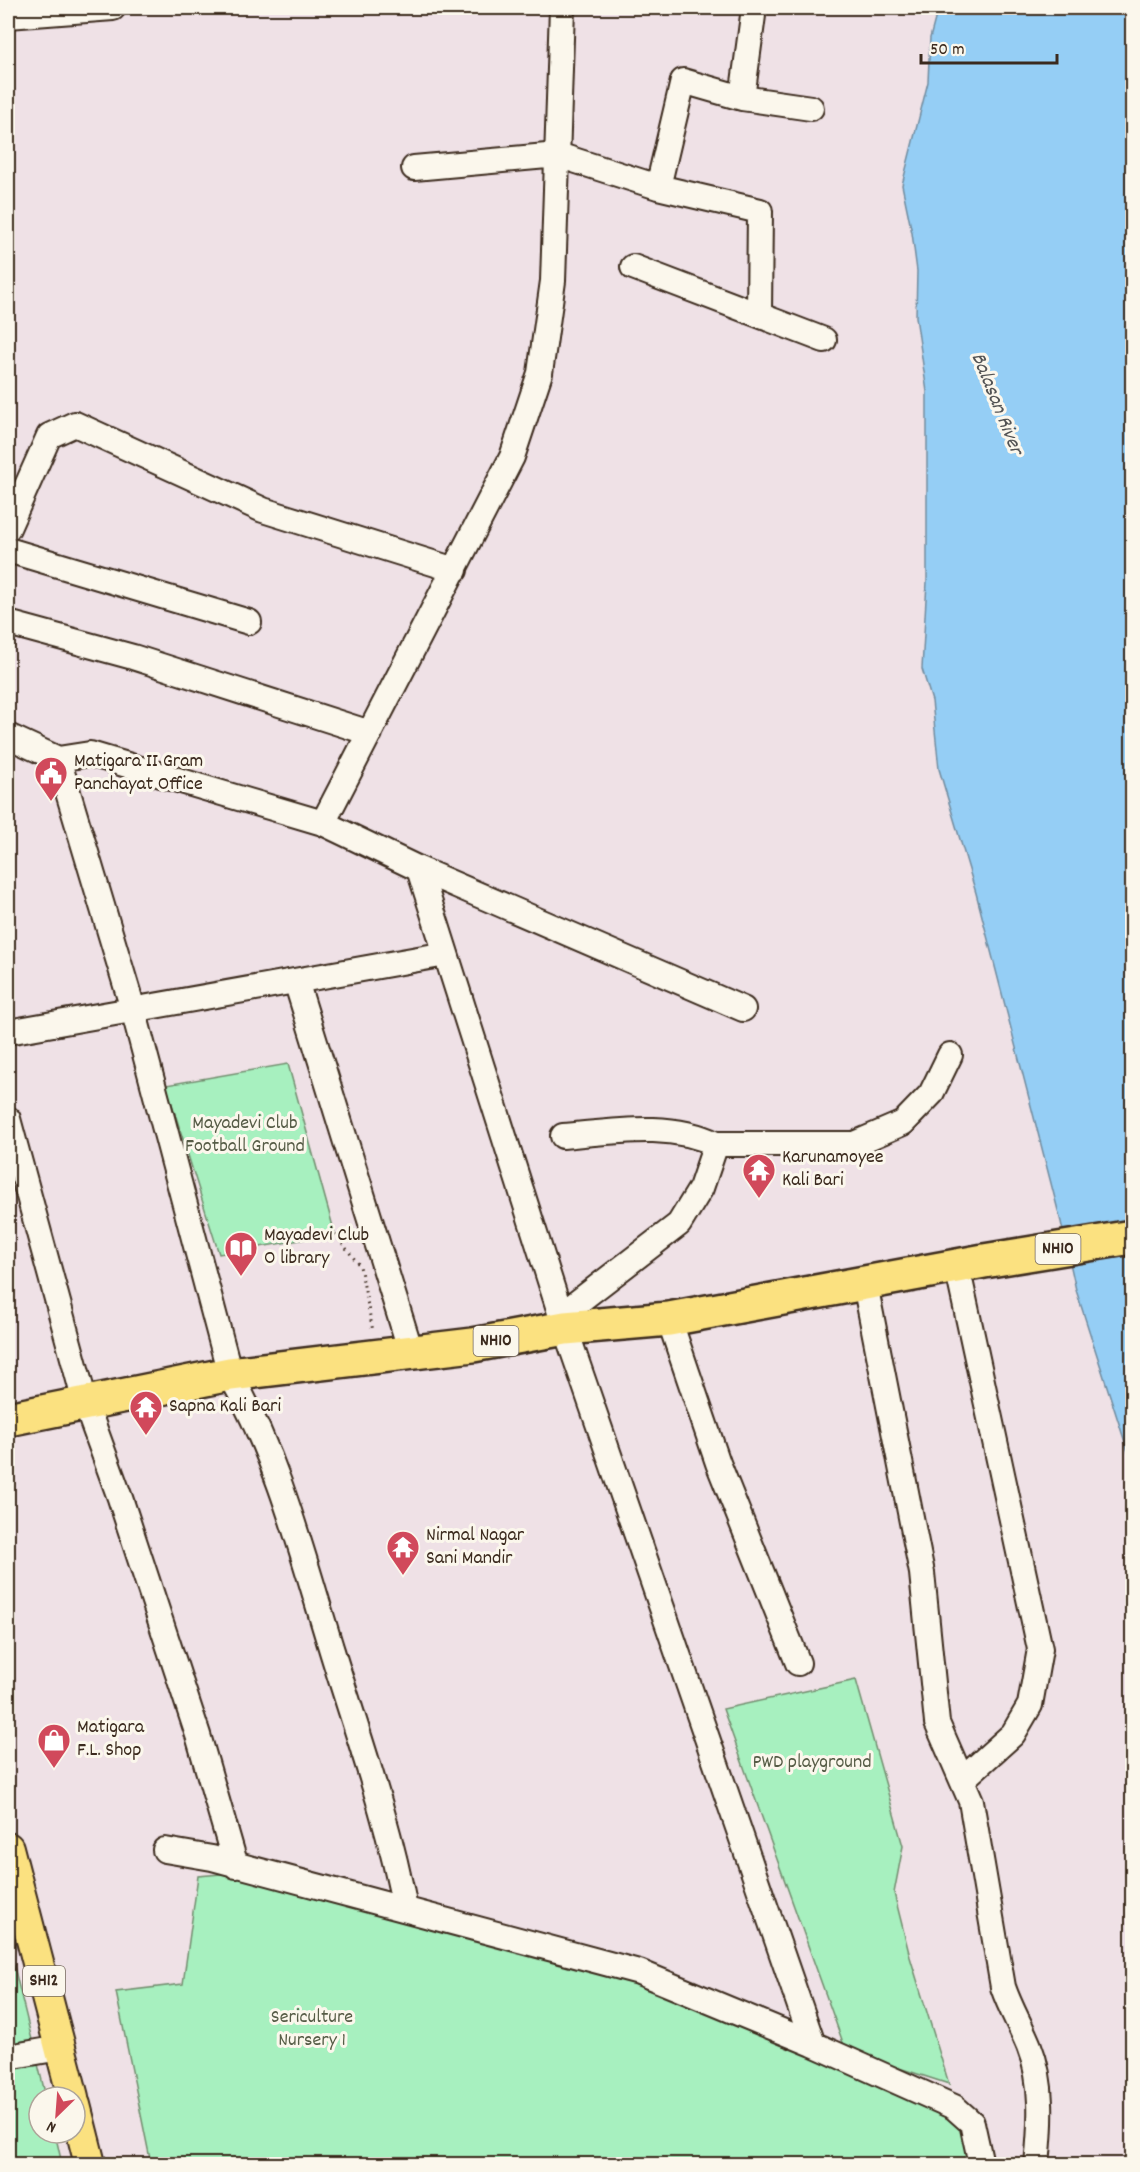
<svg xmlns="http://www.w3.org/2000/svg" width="1140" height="2172" font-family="Dekko,sans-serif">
<rect width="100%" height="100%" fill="#efe1e6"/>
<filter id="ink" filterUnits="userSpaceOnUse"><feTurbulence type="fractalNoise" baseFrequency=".0167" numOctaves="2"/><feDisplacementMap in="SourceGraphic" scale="12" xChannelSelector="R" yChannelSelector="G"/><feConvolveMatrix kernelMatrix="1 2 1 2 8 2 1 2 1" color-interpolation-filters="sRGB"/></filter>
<g filter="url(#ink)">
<path fill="#a7f0bf" stroke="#718d6e" stroke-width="1.5" d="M288,1064L335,1234L219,1254L166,1085Z
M856,1680L903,1846L894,1893L910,1957L949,2084L846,2051L723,1709Z
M233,1873L631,1976L958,2116L978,2164H151L116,1992L183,1984L198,1876Z
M8,1942L46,2097H39V2133H55L62,2164H8Z"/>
<path fill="#95cef5" stroke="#718c9f" stroke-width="1.5" d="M938,8H1132V1464L1076,1290L1061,1222L976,893L939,769L932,701L922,669L927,582V392L916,317L917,271L912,233L902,185L928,82L930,38Z"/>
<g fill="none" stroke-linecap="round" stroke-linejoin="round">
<defs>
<path id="minor" d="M8,16L113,8
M742,98L754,8
M414,168L558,155L658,187L760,211L759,313
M658,187L683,81L742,98L811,108
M633,267L824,340
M8,528L49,436L75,424L263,510L455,570
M8,550L249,622
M8,623L133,657L370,733
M8,736L58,759L90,754L323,823L419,869L743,1009
M58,759L133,1009L230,1374C279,1460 303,1557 332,1651C358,1736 389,1821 405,1909
M323,823L512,457L540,373L553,281L562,8
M419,869L565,1328L813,2044
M296,981L411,1352
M8,1032L446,954
M8,1119L85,1402L120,1498L198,1735L236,1866
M563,1136C613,1132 669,1121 716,1144
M957,1266L1040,1649L1030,1705L1013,1734L963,1779
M865,1284L922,1573L937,1723L971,1801L1003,1987C1010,2008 1021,2026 1029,2046C1044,2083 1041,2126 1037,2164
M561,1315L679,1224L701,1188L716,1144H854L903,1123L931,1094L950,1055
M669,1319L718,1463L798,1663
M165,1850L212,1858L639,1972L813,2044L954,2107L972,2123L981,2164
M8,2057L60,2048"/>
<path id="major" d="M8,1848L73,2097
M75,2105L90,2164"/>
<path id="highway" d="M8,1419L230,1374L473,1345L565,1328L669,1319L984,1261L1132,1237"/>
</defs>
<use href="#minor" stroke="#3b2a1e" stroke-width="28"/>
<use href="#major" stroke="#3b2a1e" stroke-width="34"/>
<use href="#highway" stroke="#3b2a1e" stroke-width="38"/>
<path stroke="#3b2a1e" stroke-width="3" stroke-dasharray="1.5 4.5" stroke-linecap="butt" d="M335,1234L360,1266L373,1331"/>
<use href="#minor" stroke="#fbf7ec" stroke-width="24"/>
<use href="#major" stroke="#fbe180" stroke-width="30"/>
<use href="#highway" stroke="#fbe180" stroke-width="33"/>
</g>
</g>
<defs>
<symbol id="civic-pin" viewBox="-11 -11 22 30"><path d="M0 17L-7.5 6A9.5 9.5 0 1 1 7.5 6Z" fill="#d1495b" stroke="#fbf7ec"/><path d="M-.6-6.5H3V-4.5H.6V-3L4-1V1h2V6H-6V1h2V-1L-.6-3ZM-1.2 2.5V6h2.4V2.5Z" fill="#fff"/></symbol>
<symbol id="temple-pin" viewBox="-11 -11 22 30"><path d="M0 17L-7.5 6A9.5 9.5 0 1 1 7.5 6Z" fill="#d1495b" stroke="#fbf7ec"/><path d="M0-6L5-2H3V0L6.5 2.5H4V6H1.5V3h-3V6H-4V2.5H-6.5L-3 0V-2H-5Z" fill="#fff"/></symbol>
<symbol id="library-pin" viewBox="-11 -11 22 30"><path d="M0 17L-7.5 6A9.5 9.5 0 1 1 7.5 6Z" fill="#d1495b" stroke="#fbf7ec"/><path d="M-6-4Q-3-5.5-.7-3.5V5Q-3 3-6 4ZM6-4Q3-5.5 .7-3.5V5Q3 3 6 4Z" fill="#fff"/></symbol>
<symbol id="shop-pin" viewBox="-11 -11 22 30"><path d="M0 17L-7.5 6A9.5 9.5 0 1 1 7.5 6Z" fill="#d1495b" stroke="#fbf7ec"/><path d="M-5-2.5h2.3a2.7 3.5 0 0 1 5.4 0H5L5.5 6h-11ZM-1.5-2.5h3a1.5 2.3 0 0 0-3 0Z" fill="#fff"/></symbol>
</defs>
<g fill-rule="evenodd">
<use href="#civic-pin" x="32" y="754" width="38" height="52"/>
<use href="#temple-pin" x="740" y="1151" width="38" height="52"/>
<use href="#library-pin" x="222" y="1229" width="38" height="52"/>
<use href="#temple-pin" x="127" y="1388" width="38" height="52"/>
<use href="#temple-pin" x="384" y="1528" width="38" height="52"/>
<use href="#shop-pin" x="35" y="1721" width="38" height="52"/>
</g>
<g text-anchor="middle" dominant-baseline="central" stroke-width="6" stroke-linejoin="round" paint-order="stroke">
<g fill="#fbf7ec" stroke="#75685c" stroke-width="1.5">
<rect x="1035.5" y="1234" width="45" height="30" rx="4.5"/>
<rect x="473.5" y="1326" width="45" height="30" rx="4.5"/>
<rect x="23" y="1966" width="42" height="30" rx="4.5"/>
</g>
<g font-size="18" font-weight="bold" fill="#3b2a1e">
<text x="1058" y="1249">NH10</text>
<text x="496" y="1341">NH10</text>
<text x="44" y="1981">SH12</text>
</g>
<g font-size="20" fill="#3b2a1e" stroke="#fbf7ec" text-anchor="start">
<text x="74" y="762">Matigara II Gram<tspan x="74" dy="23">Panchayat Office</tspan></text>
<text x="782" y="1158">Karunamoyee<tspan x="782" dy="23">Kali Bari</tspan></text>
<text x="264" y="1236">Mayadevi Club<tspan x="264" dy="23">O library</tspan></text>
<text x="169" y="1407">Sapna Kali Bari</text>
<text x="426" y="1536">Nirmal Nagar<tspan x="426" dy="23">Sani Mandir</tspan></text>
<text x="77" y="1728">Matigara<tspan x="77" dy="23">F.L. Shop</tspan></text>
</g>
<g font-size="20" fill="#565c46" stroke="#fbf7ec">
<text x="245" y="1124">Mayadevi Club<tspan x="245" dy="23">Football Ground</tspan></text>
<text x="812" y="1763">PWD playground</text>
<text x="312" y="2018">Sericulture<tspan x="312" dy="23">Nursery 1</tspan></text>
</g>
<g font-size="21" font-style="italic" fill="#525354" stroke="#fbf7ec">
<text transform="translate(996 404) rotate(68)">Balasan River</text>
</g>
</g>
<rect width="1140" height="2172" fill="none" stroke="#fbf7ec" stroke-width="30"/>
<rect x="15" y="15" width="1110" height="2142" fill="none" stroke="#3b2a1e" stroke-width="2" filter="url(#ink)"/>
<g transform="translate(57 2115) rotate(205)"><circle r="28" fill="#fbf7ec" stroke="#aea59a" stroke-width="1.5"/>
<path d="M0-4.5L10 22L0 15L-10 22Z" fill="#d1495b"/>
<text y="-9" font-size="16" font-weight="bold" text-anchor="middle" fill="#3b2a1e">N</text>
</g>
<path d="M921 54v9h136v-9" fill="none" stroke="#3b2a1e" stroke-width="3"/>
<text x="930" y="54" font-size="18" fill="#3b2a1e" stroke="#fbf7ec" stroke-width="4.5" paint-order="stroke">50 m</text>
</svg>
